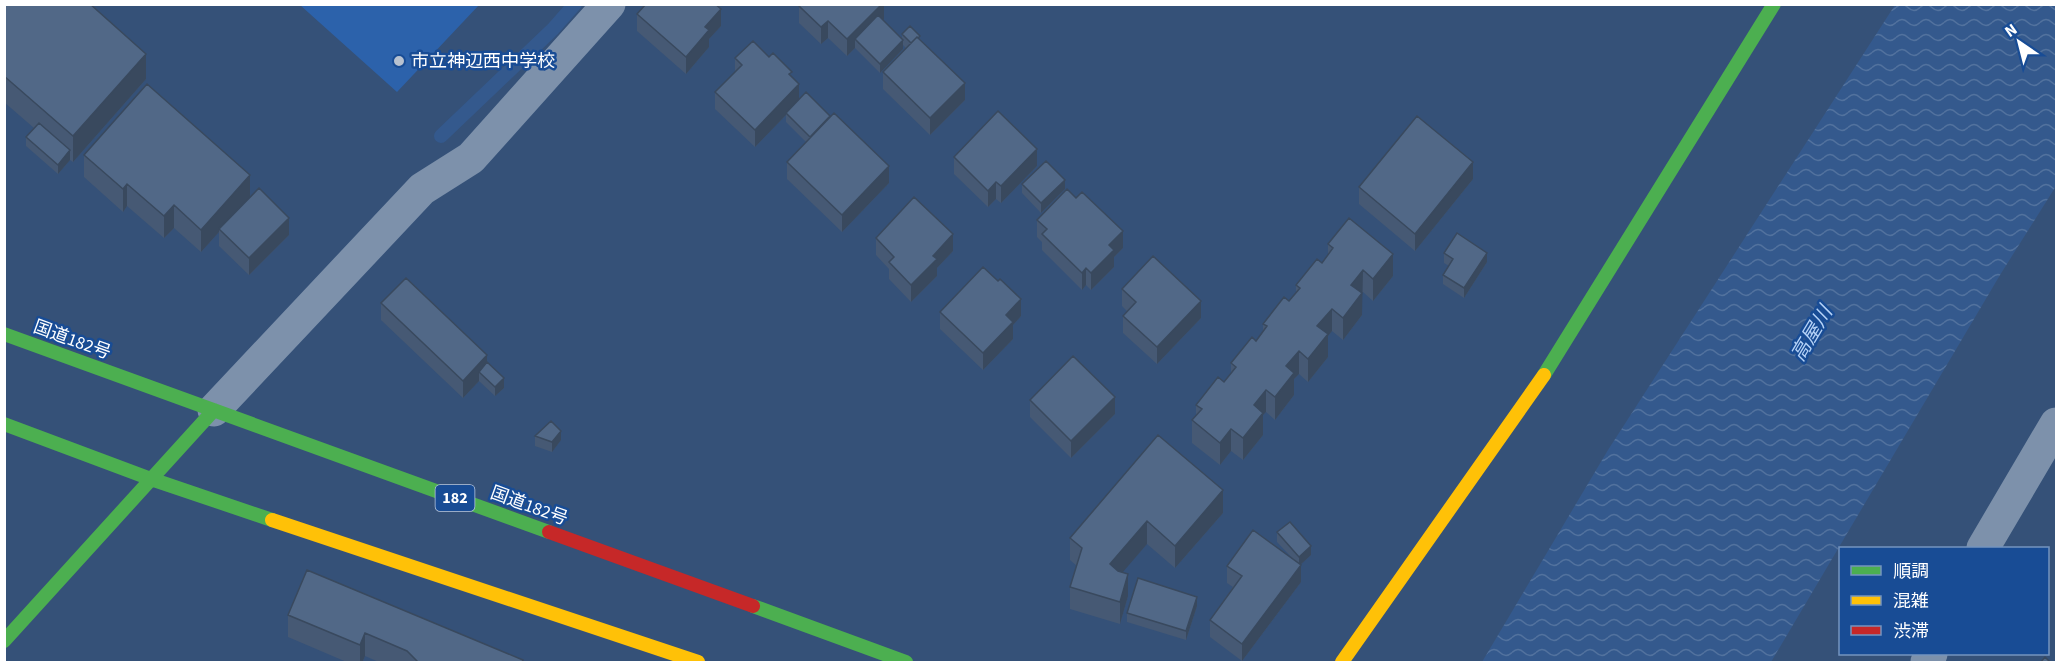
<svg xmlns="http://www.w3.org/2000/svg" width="2061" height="667" font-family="'Source Sans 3','Noto Sans JP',sans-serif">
<defs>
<pattern id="water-waves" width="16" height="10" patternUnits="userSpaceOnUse" patternTransform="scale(1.5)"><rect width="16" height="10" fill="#34598d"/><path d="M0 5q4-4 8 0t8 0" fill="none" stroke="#52729e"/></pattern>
</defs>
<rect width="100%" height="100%" fill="#355178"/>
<path fill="#2c62ab" d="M300,5H479L397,92Z"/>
<path fill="url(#water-waves)" d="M1895,5H2056V186L2000,275L1771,662H1482L1608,450Z"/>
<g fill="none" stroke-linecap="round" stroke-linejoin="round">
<path stroke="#34598d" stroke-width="14" d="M441,136L553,29L575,4"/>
<path stroke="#7d91ab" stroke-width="33" d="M214,410L422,189L471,158L609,4
M1983,548L2056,424
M1927,662L1931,654"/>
<path stroke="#4caf50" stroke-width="14" d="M4,334L549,532
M1544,375L1774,4
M4,424L151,479L272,520
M753,606L906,662
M4,641L214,410"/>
<path stroke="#ffc107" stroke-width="14" d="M272,520L698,662
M1342,662L1544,375"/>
<path stroke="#c62828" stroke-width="14" d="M549,532L753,606"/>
</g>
<path fill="#465974" d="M4,4L146,79L73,162L70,160L58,174L26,146V137L34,128L4,102Z
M884,4L883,20L902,38V34L920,39L965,100L930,135L883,89V72L906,48L903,45V49L880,73L855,48L847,56L828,38L821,44L799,23V6Z
M637,14L721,26L709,39V47L686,74L637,31Z
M769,57L792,77L799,99L889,183L842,232L787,179V162L806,142L786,122V115L755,147L715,109V92L735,72V58Z
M84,155L250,197L244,203L289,235L249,275L219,246V232L201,252L174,228L164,238L127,206L123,212L84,177Z
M954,157L1037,166L1001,203L996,199L988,207L954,174Z
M1473,179L1415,251L1359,204V187Z
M1022,184L1065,189L1041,213L1022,193Z
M1037,220L1123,248L1114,257V267L1091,290L1086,285L1082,290L1042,250V242L1037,237Z
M876,238L953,251L937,268V276L911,302L889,279V269L876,255Z
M1328,244L1393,276L1373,301L1363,292L1362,293V315L1343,340L1332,331L1328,336V357L1308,382L1299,374L1294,379V395L1275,420L1266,412L1263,415V435L1243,460L1231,451L1220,465L1192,443V420L1196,415V405L1224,382L1231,373V363L1256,341L1263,331V324L1289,301L1296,292V285L1322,263L1328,255Z
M1444,253L1487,262L1464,298L1443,284V275L1449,266L1444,263Z
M1122,289L1201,318L1157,364L1123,333V316L1128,312L1122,306Z
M381,303L487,362L504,388L495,396L479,381L463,398L381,320Z
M940,312L1021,316L1013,325V339L983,370L940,329Z
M1030,400L1115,414L1071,458L1030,417Z
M1158,435L1223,513L1175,568L1147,544L1122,572L1128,596L1120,624L1070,609V587L1077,566L1070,560V538Z
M535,436L561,440L552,452L535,446Z
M1277,532L1311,555L1300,565L1301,582L1242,661L1210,637V620L1233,587L1227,583V566L1295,561L1277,542Z
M1197,606L1186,640L1127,622V613Z
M288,615L523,663H381L365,656L362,663H349L288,637Z"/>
<path fill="#39495e" d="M882,4H884V19L859,44L855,39V48L847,56V39Z
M721,9V26L709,39V47L686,74V57L705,27Z
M828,21V38L821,44V27Z
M903,40V49L880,73V64Z
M146,54V79L73,162V136Z
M965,83V100L930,135V118Z
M799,84V101L786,113V115L755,147V130Z
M1037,149V166L1001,203V186Z
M70,150V160L58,174V165Z
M1473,162V179L1415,251V234Z
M889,166V183L842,232V215Z
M250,175V197L220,230L219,229V232L201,252V230Z
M1065,180V189L1041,213V203Z
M996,182V199L988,207V191Z
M127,184V206L123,212V189Z
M174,205V228L164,238V216Z
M289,218V235L249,275V258Z
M1123,231V248L1114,257V267L1091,290V273L1109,245Z
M953,234V251L937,268V276L911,302V285L933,256Z
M1487,253V262L1464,298V288Z
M1393,254V276L1373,301V279Z
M1086,268V285L1082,290V273Z
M1363,270L1362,315L1343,340V318L1351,285Z
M1021,299V316L1013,325V339L983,370V353L1006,315Z
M1201,301V318L1157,364V347Z
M1332,309V331L1328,336V357L1308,382V359L1317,326Z
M1299,351V374L1294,379V395L1275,420V397L1286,366Z
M487,355V372H479V381L463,398V381Z
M504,378V388L495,396V387Z
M1266,390V412L1263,415V435L1243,460V438L1254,405Z
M1115,397V414L1071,458V441Z
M1231,429V451L1220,465V443Z
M561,431V440L552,452V442Z
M1223,490V513L1175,568V546Z
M1147,521V544L1110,587V564Z
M1311,546V555L1299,566V557Z
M1301,565V582L1242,661V644Z
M1128,574V596L1120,624V602Z
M1197,597V606L1186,640V631Z
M365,633V656L362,663H360V645Z"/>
<path fill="#516887" stroke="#39495e" stroke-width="1.5" d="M4,4H90L146,54L73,136L4,76Z
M646,4H715L721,9L705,27L709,30L686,57L637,14Z
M800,4H882L847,39L828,21L821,27L799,6Z
M878,15L903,40L880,64L855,39Z
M910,26L920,36L918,38L917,37L911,43L902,34Z
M917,37L965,83L930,118L883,72Z
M753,41L769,57L773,53L792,72L789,74L799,84L755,130L715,92L742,65L735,58Z
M147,84L250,175L201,230L174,205L164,216L127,184L123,189L84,155Z
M806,92L830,116L810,137L786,113Z
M998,111L1037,149L1001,186L996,182L988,191L954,157Z
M834,113L889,166L842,215L787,162Z
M1417,116L1473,162L1415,234L1359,187Z
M39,123L70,150L58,165L26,137Z
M1046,161L1065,180L1041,203L1022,184Z
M259,188L289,218L249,258L219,229Z
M1067,189L1076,198L1082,192L1123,231L1109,245L1114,250L1091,273L1086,268L1082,273L1042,234L1047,229L1037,220Z
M914,197L953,234L933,256L937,259L911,285L889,262L894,257L876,238Z
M1349,218L1393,254L1373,279L1363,270L1351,285L1362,293L1343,318L1332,309L1317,326L1328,334L1308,359L1299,351L1286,366L1294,373L1275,397L1266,390L1254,405L1263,413L1243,438L1231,429L1220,443L1192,420L1202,409L1196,405L1218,377L1224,382L1236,367L1231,363L1252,337L1256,341L1267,326L1263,324L1284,297L1289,301L1300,288L1296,285L1317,259L1322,263L1333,248L1328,244Z
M1457,233L1487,253L1464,288L1443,275L1453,259L1444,253Z
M1153,256L1201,301L1157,347L1123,316L1136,302L1122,289Z
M983,267L998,281L1000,279L1021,299L1006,315L1013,322L983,353L940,312Z
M406,278L487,355L463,381L381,303Z
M1073,356L1115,397L1071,441L1030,400Z
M487,362L504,378L495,387L479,372Z
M551,421L561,431L552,442L535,436Z
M1158,435L1223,490L1175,546L1147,521L1110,564L1118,571L1128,574L1120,602L1070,587L1082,548L1070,538Z
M1290,522L1311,546L1299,557L1277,532Z
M1253,530L1301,565L1242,644L1210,620L1242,576L1227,566Z
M307,570L523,660L522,663H419L407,651L365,633L360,645L288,615Z
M1138,578L1197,597L1186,631L1127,613Z
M2045,657L2051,663H2040Z"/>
<circle fill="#b8c2d0" stroke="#184c95" stroke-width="2" cx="399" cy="61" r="6"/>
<g text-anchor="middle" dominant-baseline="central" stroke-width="5" stroke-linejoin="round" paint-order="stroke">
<rect fill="#184c95" stroke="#bac9df" stroke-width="1.5" x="435.5" y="485" width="39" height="26" rx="4.5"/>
<g font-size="16" font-weight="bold" fill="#fff">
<text x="455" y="498">182</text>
</g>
<g font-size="18" fill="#fff" stroke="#184c95" text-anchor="start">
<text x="411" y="61">市立神辺西中学校</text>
</g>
<g font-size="18" fill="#fff" stroke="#184c95">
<text transform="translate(72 340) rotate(20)">国道182号</text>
<text transform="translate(529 506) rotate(20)">国道182号</text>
</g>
<g font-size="20" font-style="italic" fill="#b5d2f7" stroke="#184c95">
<text transform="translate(1812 334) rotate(-59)">高屋川</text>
</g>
</g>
<rect width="2061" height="667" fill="none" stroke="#ffffff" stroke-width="12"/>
<rect x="1839" y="547" width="210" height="108" fill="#184c95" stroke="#7494bf" stroke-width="1.5"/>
<rect x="1851" y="566" width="30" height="9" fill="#4caf50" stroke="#7494bf" stroke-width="1.5"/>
<text x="1893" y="577" font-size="18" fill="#ffffff">順調</text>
<rect x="1851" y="596" width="30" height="9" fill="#ffc107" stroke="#7494bf" stroke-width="1.5"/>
<text x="1893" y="607" font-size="18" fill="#ffffff">混雑</text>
<rect x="1851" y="626" width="30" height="9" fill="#c62828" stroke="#7494bf" stroke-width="1.5"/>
<text x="1893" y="637" font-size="18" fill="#ffffff">渋滞</text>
<g transform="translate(2019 42) rotate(325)" stroke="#184c95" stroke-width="4.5" paint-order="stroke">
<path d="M0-4.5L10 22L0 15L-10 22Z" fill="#ffffff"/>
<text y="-9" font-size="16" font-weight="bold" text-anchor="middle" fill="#ffffff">N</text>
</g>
</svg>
